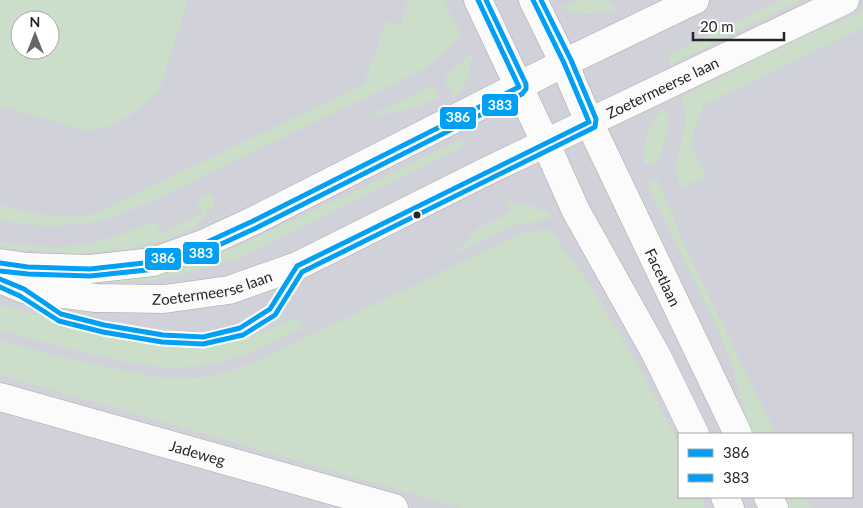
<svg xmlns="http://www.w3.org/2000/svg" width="863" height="508" font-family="Lato,sans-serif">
<rect width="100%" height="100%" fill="#e2e2e5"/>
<path fill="#d1d1d9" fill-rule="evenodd" d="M0,0H863V508H0ZM20,20H50V50H20ZM679,434H852V497H679Z"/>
<path fill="#cbdeca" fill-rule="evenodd" d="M0,0H188L159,91C148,104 124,120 108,127C99,131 89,129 80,129L0,106ZM20,20H50V50H20Z
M408,0H444L461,36L446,52L424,69L154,201L98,222L58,226L17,224L0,220V205C35,213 57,221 94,214L364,84L386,22L401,24Z
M579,0H609L615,9C598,16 578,16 561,7Z
M782,0H802L671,64L668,55Z
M863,11V28L703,105L690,143L706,176L681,188L676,174L677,159L686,122V113L681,97L769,52Z
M473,55L467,80L454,100L444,78L468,56Z
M433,85L439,97L418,108L367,117Z
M665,107C673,125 664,143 658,160L655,165L643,164C644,141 648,124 665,107Z
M460,140L464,147L241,257L185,274L149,281L86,283L82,279L185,264L211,257L240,246Z
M658,180L690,258L776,434H751L732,363L717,327L647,184L648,181Z
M210,193L215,204L195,228L161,241L127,249L73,254L0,247V241C62,254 98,246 154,221L162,234L203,213L197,200Z
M506,202L535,206L552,216L539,222L514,225L455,254L479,227L511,212Z
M550,230L590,285L641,370L679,444V497H704V508H461L0,375V340L57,356L155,377L198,378L219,374L244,366L291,345L515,236L524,232Z
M0,304C73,325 154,359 230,343C254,337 276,326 298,317L303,328L249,353L222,362L202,366L168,368L132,363L69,349L0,330Z
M780,497H806L812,508H786Z"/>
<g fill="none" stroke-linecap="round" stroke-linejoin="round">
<defs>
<g id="minor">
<path id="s1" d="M589,122L738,434"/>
<path d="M546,144L576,211L657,356L695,434"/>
<path id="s2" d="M0,397L394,508"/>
<path d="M725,497L730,508"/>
<path d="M768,497L774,508"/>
</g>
<g id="tertiary">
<path d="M478,0L546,144"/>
<path d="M533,0L564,63L589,122"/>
<path d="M0,263L28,267L90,269L153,262L203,244L253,221L564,63L695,0"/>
<path id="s3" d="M0,279L24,289L96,298L164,299L229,290L297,266L483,173L845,0"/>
</g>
</defs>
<use href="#minor" stroke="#a8a8aa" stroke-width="29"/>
<use href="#tertiary" stroke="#a8a8aa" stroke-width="29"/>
<use href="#minor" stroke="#fbfbfb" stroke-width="28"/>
<use href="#tertiary" stroke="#fbfbfb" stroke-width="28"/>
<defs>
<path id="bus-1" d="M0,263L28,267L90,269L153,262L203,244L253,221L519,87L478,0
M0,279L24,289L61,314L104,325L163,335L203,337L240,328L270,309L297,266L589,122L564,63L533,0"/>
<path id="bus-2" d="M0,271L28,274L90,276L156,269L206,251L256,228L522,94L526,89V84L486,0
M0,287L20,296L59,321L103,332L162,342L203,344L243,335L275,315L302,272L595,127L596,119L571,60L541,0"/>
</defs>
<use href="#bus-1" stroke="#fff" stroke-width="9"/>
<use href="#bus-2" stroke="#fff" stroke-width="9"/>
<use href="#bus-1" stroke="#02a0f4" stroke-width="5"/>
<use href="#bus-2" stroke="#02a0f4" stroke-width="5"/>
</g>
<circle fill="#252527" stroke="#fff" stroke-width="2" cx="417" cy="215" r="4.5"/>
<g text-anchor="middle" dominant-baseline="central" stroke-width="4.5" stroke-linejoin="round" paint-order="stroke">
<g font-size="15" fill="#252527" stroke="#fff">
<text stroke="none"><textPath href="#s3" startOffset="711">Zoetermeerse laan</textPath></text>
<text stroke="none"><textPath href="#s1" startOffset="172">Facetlaan</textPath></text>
<text stroke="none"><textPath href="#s3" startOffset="216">Zoetermeerse laan</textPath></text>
<text stroke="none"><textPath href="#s2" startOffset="205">Jadeweg</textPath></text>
</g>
</g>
<g stroke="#fff" stroke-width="2">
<rect x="481" y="93" width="38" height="24" rx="5" fill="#02a0f4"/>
<rect x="439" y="106" width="38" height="24" rx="5" fill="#02a0f4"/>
<rect x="182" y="241" width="38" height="24" rx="5" fill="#02a0f4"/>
<rect x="144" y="247" width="38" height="24" rx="5" fill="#02a0f4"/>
</g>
<g font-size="14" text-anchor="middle" font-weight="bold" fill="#fff">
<text x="500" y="110">383</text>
<text x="458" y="122">386</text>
<text x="201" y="258">383</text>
<text x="163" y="263">386</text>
</g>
<rect x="678" y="433" width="175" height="65" fill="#ffffff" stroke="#a8a8a9"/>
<rect x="688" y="449" width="25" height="8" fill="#02a0f4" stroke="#a8a8a9"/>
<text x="723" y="458" font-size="15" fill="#252527">386</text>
<rect x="688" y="474" width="25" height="8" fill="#02a0f4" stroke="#a8a8a9"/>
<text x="723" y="483" font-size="15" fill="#252527">383</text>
<g transform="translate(35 35)"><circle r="24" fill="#ffffff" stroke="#a8a8a9"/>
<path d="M0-4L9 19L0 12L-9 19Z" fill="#67676a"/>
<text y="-8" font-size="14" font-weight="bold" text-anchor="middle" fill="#252527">N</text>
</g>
<path d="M693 32v8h91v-8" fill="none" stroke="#252527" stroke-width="2.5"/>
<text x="700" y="32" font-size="15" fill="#252527" stroke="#ffffff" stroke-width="4" paint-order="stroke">20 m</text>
</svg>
